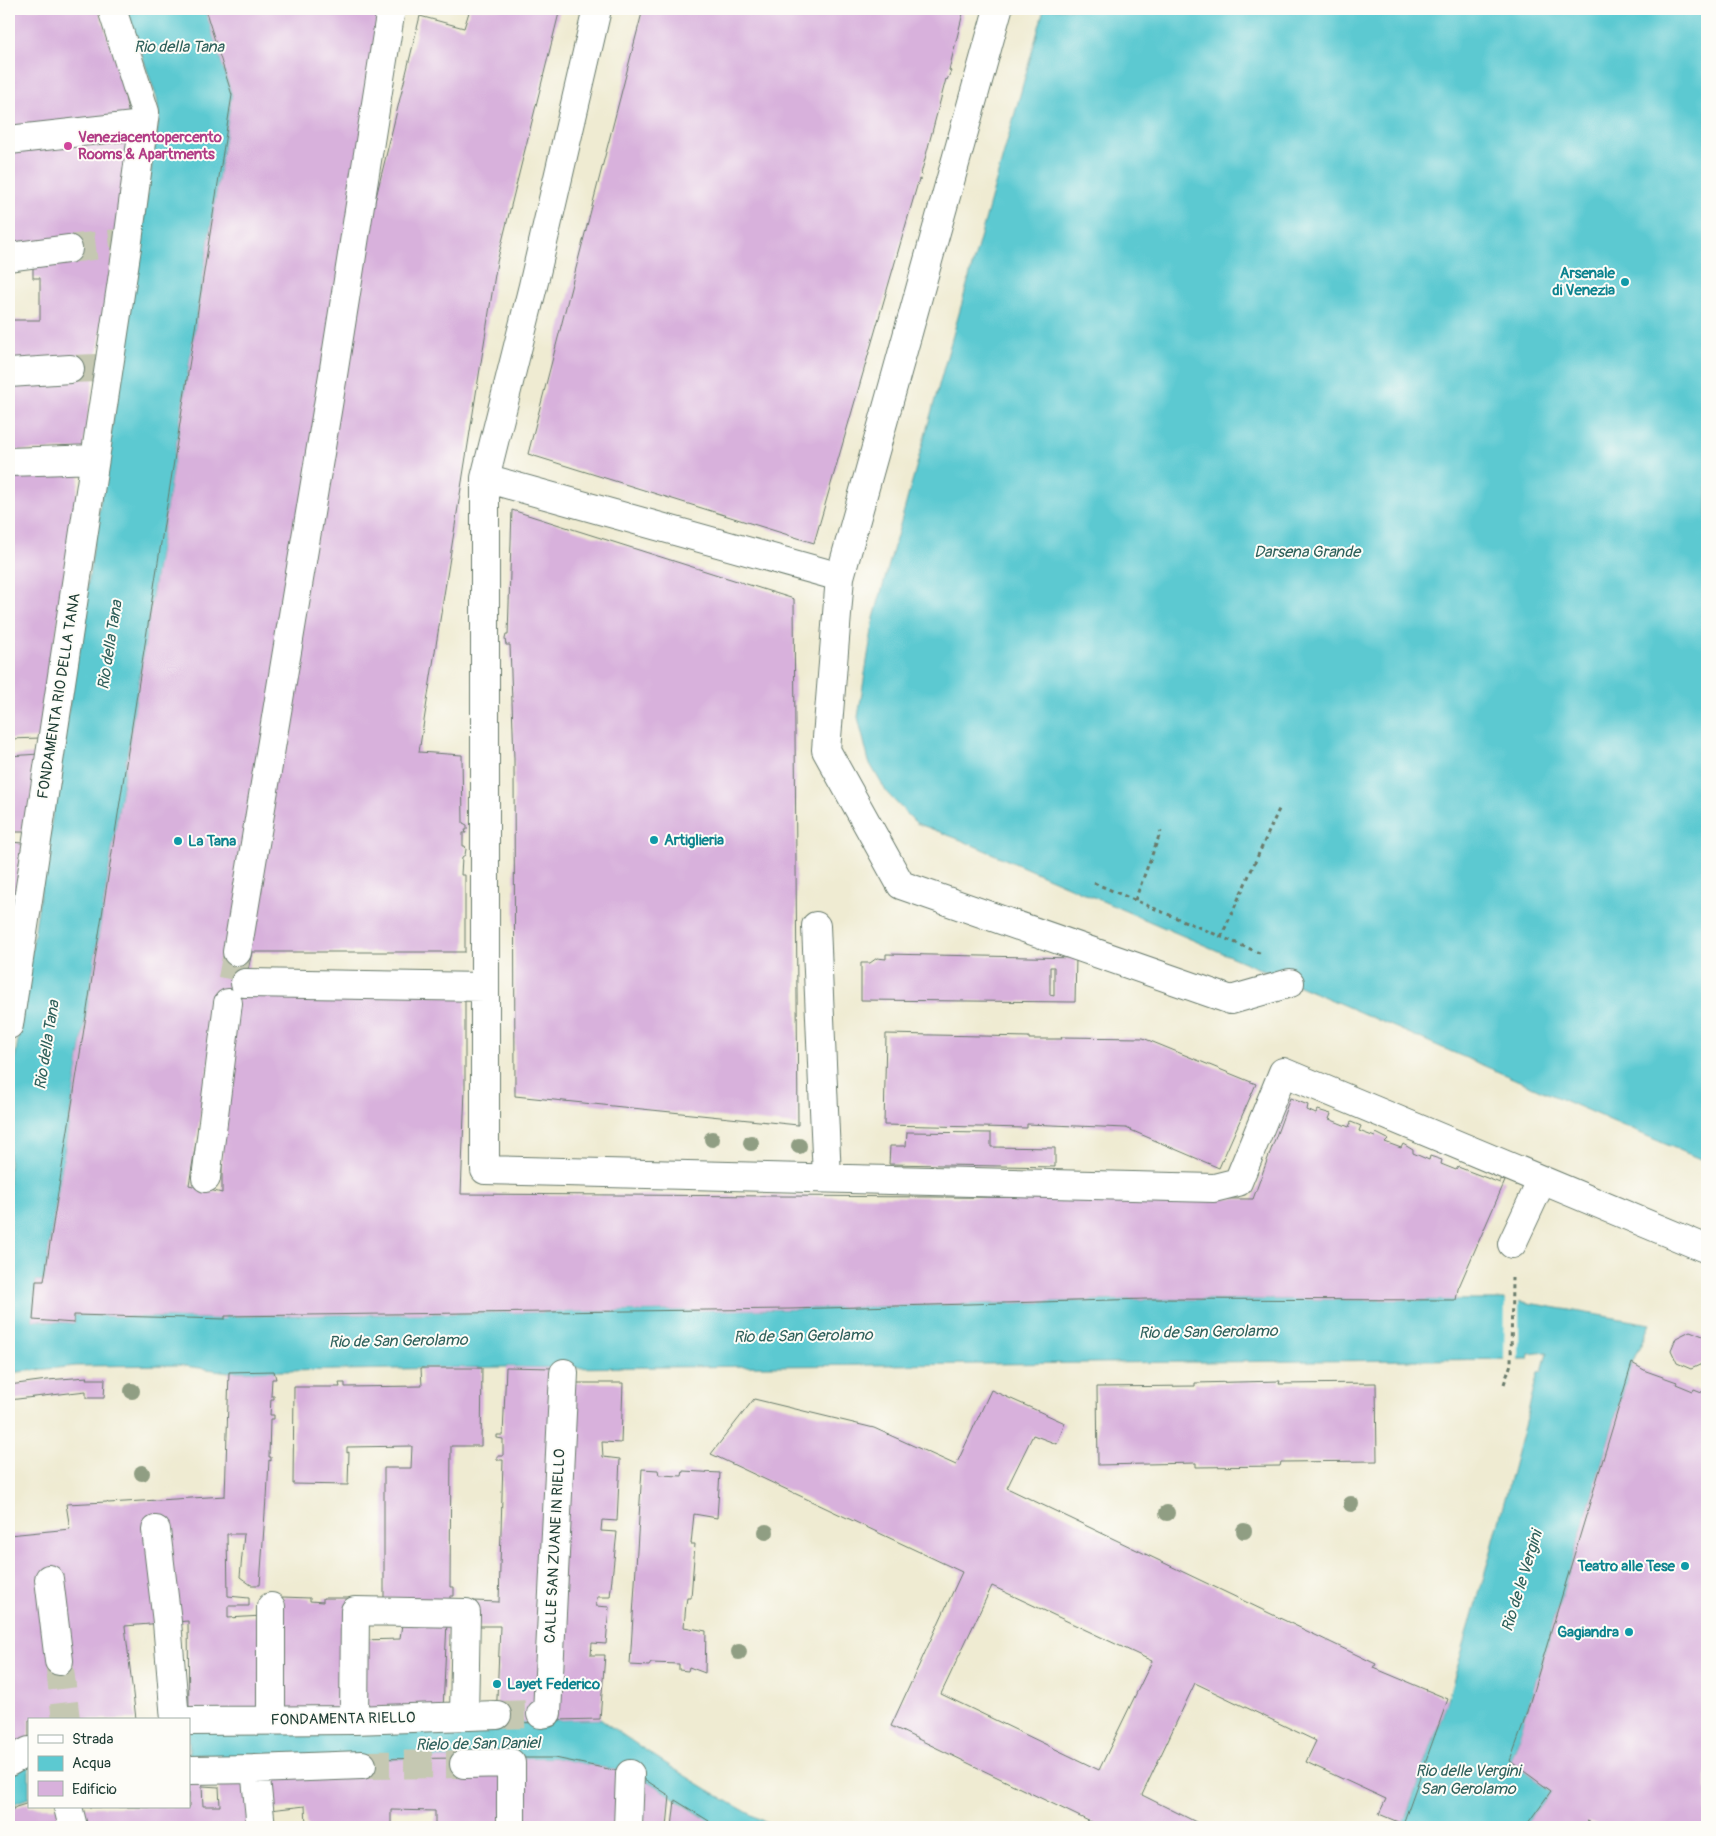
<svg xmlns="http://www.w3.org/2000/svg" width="1716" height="1836" font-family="Pangolin,sans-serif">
<rect width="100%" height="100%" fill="#fdfcf7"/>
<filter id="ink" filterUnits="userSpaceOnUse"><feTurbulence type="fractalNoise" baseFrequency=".02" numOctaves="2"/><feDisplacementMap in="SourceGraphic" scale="10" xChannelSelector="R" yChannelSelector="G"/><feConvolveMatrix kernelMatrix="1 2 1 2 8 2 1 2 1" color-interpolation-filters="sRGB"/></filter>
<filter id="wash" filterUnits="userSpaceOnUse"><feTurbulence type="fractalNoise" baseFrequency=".0096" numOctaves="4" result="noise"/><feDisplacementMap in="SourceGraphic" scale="20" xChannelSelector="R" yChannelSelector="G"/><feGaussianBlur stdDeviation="1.12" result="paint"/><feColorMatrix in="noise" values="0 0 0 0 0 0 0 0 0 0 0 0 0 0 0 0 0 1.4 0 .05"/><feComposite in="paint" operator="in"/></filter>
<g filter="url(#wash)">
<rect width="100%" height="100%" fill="#efebd2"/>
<path fill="#5cc9d1" stroke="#3e8382" d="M126,9H205L232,95L44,1281H36L33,1320L74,1323V1315L224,1319L225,1316L789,1309L1147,1299L1511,1300L1650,1324L1632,1363L1522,1728L1510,1761L1551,1791L1525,1827H1402L1448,1699L1489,1559L1538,1373L1542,1372L1547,1352L1529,1354L1528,1359L552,1368L506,1367L229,1372L178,1365L76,1366L9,1373V1098L159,118L157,99Z
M1044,9H1707V1162L961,840L916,823L887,793L869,762L858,717L874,618Z
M600,1719C656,1759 714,1795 774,1827H719L638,1775L555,1758L362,1759L189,1763V1727L496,1722L541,1723L554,1720Z
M29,1761V1798L15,1803L16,1807L9,1812V1775Z"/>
<path fill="#efebd2" d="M1511,1297L1519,1298V1361L1504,1362L1505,1298Z"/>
<g id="blocks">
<path fill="#d8b1dc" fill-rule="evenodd" d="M9,9H98L119,69L130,120L9,133Z
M205,9H382L369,226L420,16L464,28L470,9H560L497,262L419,752L462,755L463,823L467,825V830H465L466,833H463V846H465L466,849L465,855L462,857L461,875H465V952H252L245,983L465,997V1089L461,1194L1253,1199L1290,1098L1308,1105L1307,1110L1316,1114L1318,1110L1331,1114L1329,1119L1349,1127L1351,1122L1361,1126L1359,1131L1375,1137L1376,1133L1388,1139L1385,1142L1401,1148L1403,1144L1413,1150V1153L1429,1160L1430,1156L1442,1160L1441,1164L1456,1170L1458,1167L1500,1183V1179L1505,1181L1458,1289L1456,1300L1147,1299L789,1309L225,1316V1319L74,1315V1323L33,1320L36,1281H44L232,95ZM219,1001L222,1087V1193L189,1185Z
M643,9H964L949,70L951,71L947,80L946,79L921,174L922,175L921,180L919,179L814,543L528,454Z
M131,133L83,449L9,451V320H40V278H33V258L9,251V148Z
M9,470L80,473L41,738L9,739Z
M512,510L794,599L798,1125L515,1096L514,759L510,645H506L505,639L506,635H508Z
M39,754L25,832H9V756Z
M9,842L23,843L9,939Z
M886,954L1076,958L1075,1002L861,1000V963H870L877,958L886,959ZM1050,967H1054V996L1050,995Z
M886,1034L1029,1037V1039H1062L1061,1037L1143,1038L1256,1084L1219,1168L1126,1128L1027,1124V1128L884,1125Z
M907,1132L991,1133V1147L1055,1148V1167L889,1164L890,1146H906Z
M1690,1331L1703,1336L1707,1345V1355L1704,1363L1691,1369L1677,1363L1671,1350L1676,1338Z
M1632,1363L1646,1371L1677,1382L1676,1384L1693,1391L1694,1389L1707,1394V1816L1705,1822L1707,1823L1706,1827H1607L1602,1825L1601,1827L1587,1821L1594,1827H1525L1551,1791L1510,1761L1522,1728Z
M506,1367L552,1368L541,1723L496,1722L500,1626H473L474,1601L499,1602L503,1460H497V1456H503V1439L497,1438V1435H503Z
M421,1368H482L481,1446H451L450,1587H454V1596H450V1600L384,1599V1468H411L412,1446L347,1447V1453L349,1452L348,1485L293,1484L294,1387H340L339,1383H345V1387L422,1386Z
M274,1371L276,1379H272L271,1396H274V1399H271L270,1415H274V1419H270L269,1457H271V1461L269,1460L267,1499L266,1498L260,1585H251L240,1577L244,1534H227L228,1596L249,1598V1606H228V1618L262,1616V1712L189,1715L188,1621L125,1626L136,1719L29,1720V1740L9,1746V1535L70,1529L66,1504L107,1502L108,1503L225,1496L229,1372Z
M87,1377L86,1379H105L104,1398H86V1391L9,1400V1385L47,1380Z
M1280,1381L1279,1384L1376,1383L1377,1461L1281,1462L1280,1466L1196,1467V1463L1098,1465L1097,1387L1195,1386V1383Z
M572,1383H623L621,1443L602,1442L603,1457L620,1459L617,1521L602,1520L601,1531L617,1532L610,1597H597L596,1606L609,1607L606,1644L592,1643L591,1655H605L600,1719L554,1720Z
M991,1390L1065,1423L1057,1444L1033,1435L1007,1488L1376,1664L1374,1668L1448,1699L1403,1824L1379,1814L1386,1799L1306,1762L1316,1741L1195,1683L1142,1795L1206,1827H1101L891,1726L962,1572L711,1454L754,1399L874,1428L956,1465ZM992,1586L1152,1661L1099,1770L941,1694Z
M642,1469L658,1470L659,1475L682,1476L683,1471L720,1473L717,1518L694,1514L691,1544H695L691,1598H687L686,1604L684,1627L706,1631L705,1673L689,1667L688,1671L679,1670V1664L651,1663L649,1666L630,1665Z
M282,1597L310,1598V1601L323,1602V1598H350V1709L280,1711Z
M447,1621L443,1710L360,1711V1640L400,1639L402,1624Z
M464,1758L508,1771V1827H435V1811L391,1810V1827H309L308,1825L306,1824L305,1806L261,1811L258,1778L362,1759Z
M515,1758H555L628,1773L626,1825L515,1827Z
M638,1775L670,1796L667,1827H631Z
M189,1776L250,1777L256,1827H81L76,1807H189ZM202,1786L219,1787L220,1806H203Z
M675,1800L709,1821V1827H672Z
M29,1803V1807H61L67,1827H9V1812L16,1807Z"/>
</g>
</g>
<g filter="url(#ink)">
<use href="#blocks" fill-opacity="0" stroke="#687a6b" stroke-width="1"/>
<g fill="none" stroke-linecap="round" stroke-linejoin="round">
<path stroke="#c5c8b2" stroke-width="28" stroke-dasharray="28 14" stroke-linecap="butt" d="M68,249L117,243
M70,369L97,368
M237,952L231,984L245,983
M59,1661L66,1720
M497,1715L541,1714
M362,1765L464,1764"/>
<defs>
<path id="minor" d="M597,9L533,286L485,478V1170L1214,1188L1238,1182L1283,1072L1707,1249
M9,140L143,125
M9,257L68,249
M9,373L70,369
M9,462L95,459
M485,478L840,577L998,9
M840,577L826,750L901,885L1231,1000L1290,983
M816,926L827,1178
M237,952L333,375L391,9
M245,983L484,987
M9,1025L128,241L145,112L112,9
M206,1178L228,1003
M1512,1244L1542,1180
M156,1530L167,1622L175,1720
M49,1579L59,1661
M541,1714L547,1713L564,1373
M271,1720V1607
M354,1720L355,1611L466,1613L464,1716
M189,1721L354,1720L497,1715
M9,1762L29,1751
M464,1764L511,1763V1827
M255,1769L261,1827
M189,1770L255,1769L362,1765
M68,1807L73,1827
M628,1827L630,1774"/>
</defs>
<use href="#minor" stroke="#687a6b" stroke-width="30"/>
<path stroke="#687a6b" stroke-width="3" stroke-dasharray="4 4" stroke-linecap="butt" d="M1094,883L1262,954
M1135,900L1161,831
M1221,937L1280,807
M1504,1384L1511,1364L1512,1278"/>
<use href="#minor" stroke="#fff" stroke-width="28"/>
</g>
<g fill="#909e83">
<circle cx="712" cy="1139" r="8"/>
<circle cx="751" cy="1143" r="8"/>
<circle cx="799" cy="1146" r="8"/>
<circle cx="132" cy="1391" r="8"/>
<circle cx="142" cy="1473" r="8"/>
<circle cx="1351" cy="1504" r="8"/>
<circle cx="1167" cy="1513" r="8"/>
<circle cx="1244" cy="1531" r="8"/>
<circle cx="766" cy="1532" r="8"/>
<circle cx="739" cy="1652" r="8"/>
</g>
</g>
<circle fill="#d1479c" stroke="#fdfcf7" stroke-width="2" cx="68" cy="146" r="5"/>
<g fill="#0f9aa8" stroke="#fdfcf7" stroke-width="2">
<circle cx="1625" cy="282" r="5"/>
<circle cx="654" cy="840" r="5"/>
<circle cx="178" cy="841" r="5"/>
<circle cx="1685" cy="1566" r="5"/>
<circle cx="1629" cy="1632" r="5"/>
<circle cx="497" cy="1684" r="5"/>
</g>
<g text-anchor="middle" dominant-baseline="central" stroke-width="4" stroke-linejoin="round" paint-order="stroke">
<g font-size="15" font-weight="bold" fill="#b23c85" stroke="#fdfcf7" text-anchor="start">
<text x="78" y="137">Veneziacentopercento<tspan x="78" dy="17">Rooms &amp; Apartments</tspan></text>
</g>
<g font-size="15" font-weight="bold" fill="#0d838f" stroke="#fdfcf7" text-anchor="end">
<text x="1615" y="273">Arsenale<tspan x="1615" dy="17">di Venezia</tspan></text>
<text x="664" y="840" text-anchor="start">Artiglieria</text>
<text x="188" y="841" text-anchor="start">La Tana</text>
<text x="1675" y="1566">Teatro alle Tese</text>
<text x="1619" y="1632">Gagiandra</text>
<text x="507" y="1684" text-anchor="start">Layet Federico</text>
</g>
<g font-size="15" fill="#1f3d34" stroke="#fdfcf7">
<text transform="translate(59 696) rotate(-81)">FONDAMENTA RIO DELLA TANA</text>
<text transform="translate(555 1546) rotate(-87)">CALLE SAN ZUANE IN RIELLO</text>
<text transform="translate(343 1719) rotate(-1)">FONDAMENTA RIELLO</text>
</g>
<g font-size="16" font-style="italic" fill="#2e605b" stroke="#fdfcf7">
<text x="179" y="47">Rio della Tana</text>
<text x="1307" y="552">Darsena Grande</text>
<text transform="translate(110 645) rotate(-81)">Rio della Tana</text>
<text transform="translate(47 1045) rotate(-81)">Rio della Tana</text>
<text transform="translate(1208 1332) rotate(-1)">Rio de San Gerolamo</text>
<text transform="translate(803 1336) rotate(-1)">Rio de San Gerolamo</text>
<text transform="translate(398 1341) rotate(-1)">Rio de San Gerolamo</text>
<text transform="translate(1522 1581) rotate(-73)">Rio de le Vergini</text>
<text transform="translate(478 1744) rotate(-1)">Rielo de San Daniel</text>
<text x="1468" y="1771">Rio delle Vergini<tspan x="1468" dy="18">San Gerolamo</tspan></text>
</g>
</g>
<rect width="1716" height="1836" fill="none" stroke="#fdfcf7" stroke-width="30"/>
<rect x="28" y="1718" width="162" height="90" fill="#fdfcf7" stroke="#a4b0a9"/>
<rect x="38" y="1735" width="25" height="8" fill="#ffffff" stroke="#a4b0a9"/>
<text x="72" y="1744" font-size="15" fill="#1f3d34">Strada</text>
<rect x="38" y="1756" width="25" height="15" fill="#5cc9d1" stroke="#a4b0a9"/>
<text x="72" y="1768" font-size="15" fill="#1f3d34">Acqua</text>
<rect x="38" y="1781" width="25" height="15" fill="#d8b1dc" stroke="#a4b0a9"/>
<text x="72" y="1794" font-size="15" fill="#1f3d34">Edificio</text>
</svg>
